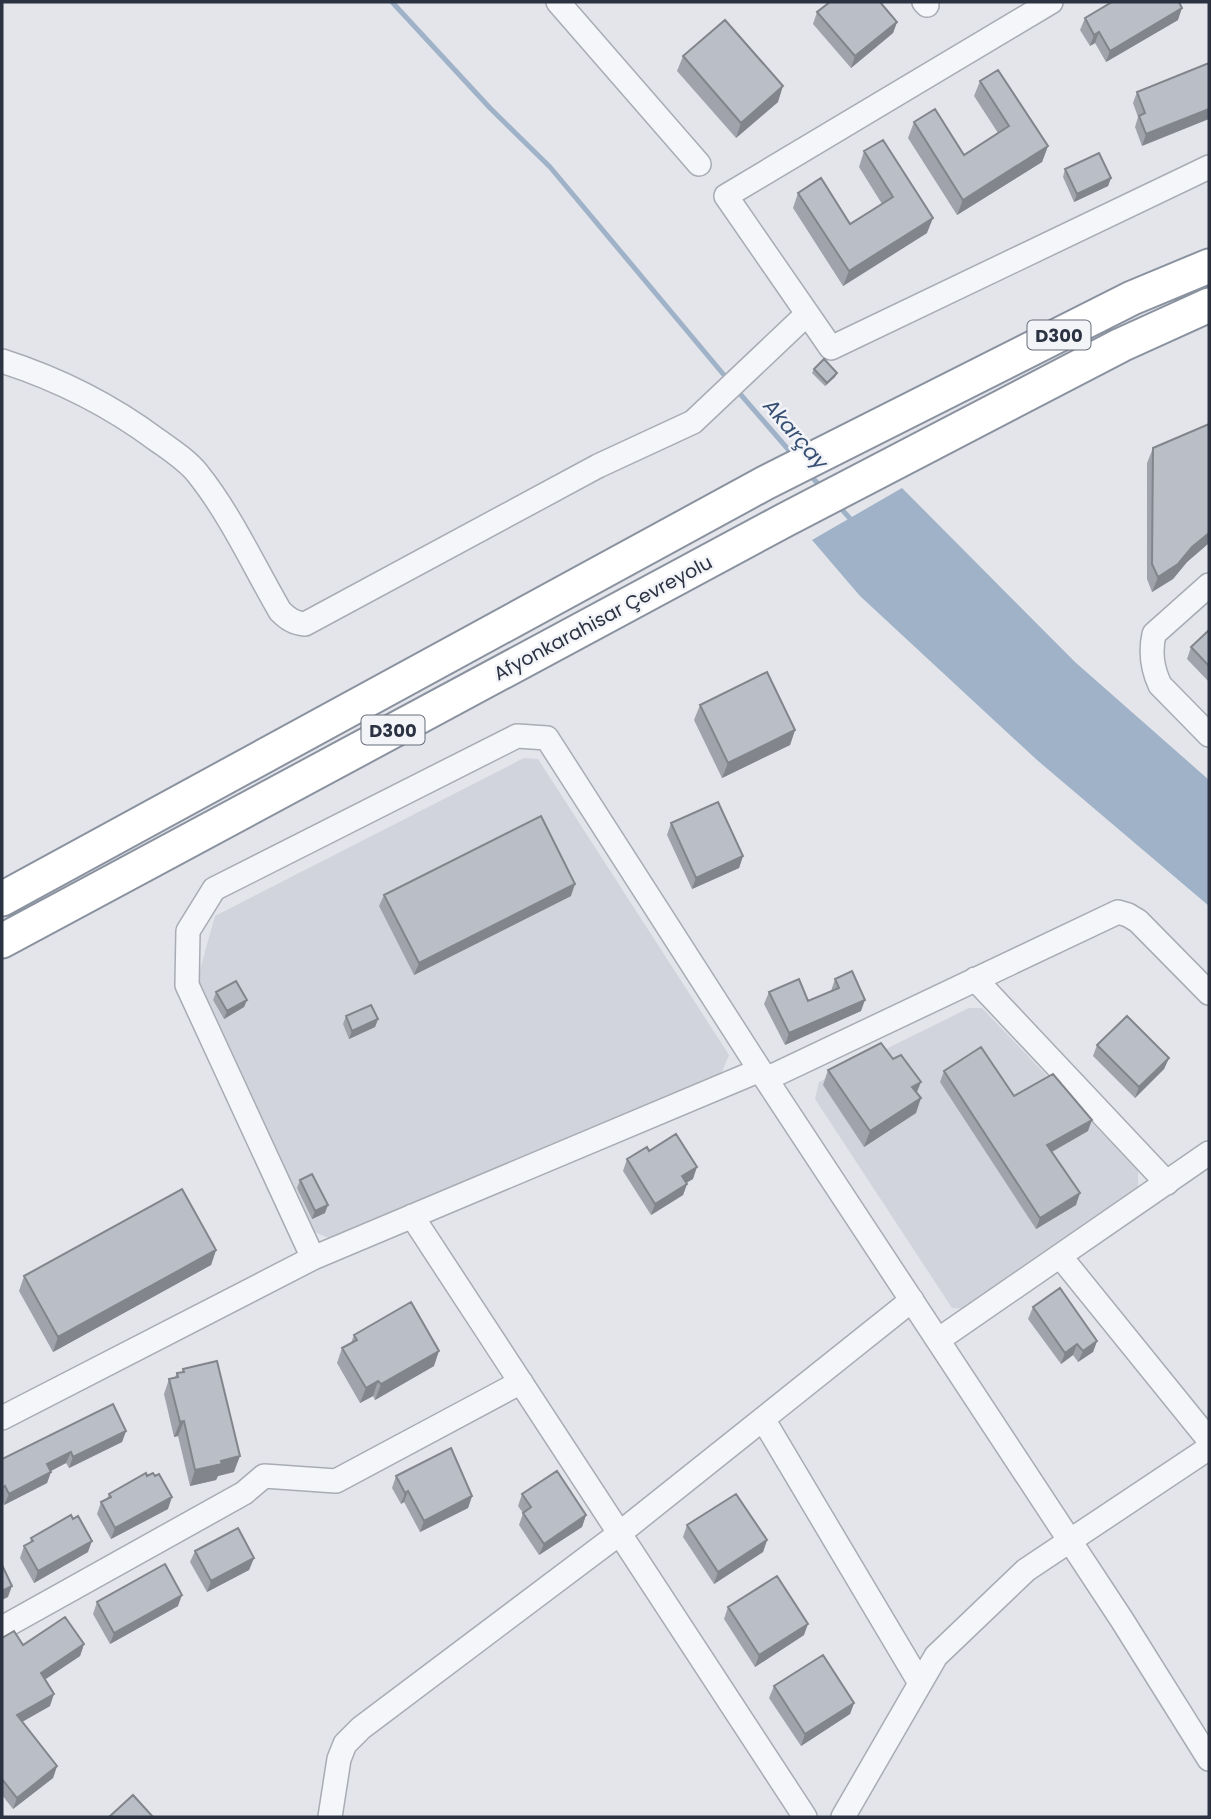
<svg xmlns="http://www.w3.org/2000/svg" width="1211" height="1819" font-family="Poppins,sans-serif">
<rect width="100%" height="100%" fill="#e3e5ea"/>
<path fill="#d1d4dc" d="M524,758L538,759L729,1055L720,1077L331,1239L312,1231L197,980L215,916Z
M969,1008H982L1138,1171V1192L968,1309L952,1308L815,1099L819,1082Z"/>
<path fill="#9fb2c8" d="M902,488L1075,662L1209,780V906L1037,760L860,596L812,540Z"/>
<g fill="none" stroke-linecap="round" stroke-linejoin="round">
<path stroke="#9fb2c8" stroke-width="5" d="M392,2L490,108L550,167L729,381
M735,388L793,455
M808,473L823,489
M837,504L854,523"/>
<defs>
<path id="minor" d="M558,2L699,164
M924,2L927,5
M1051,2L726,196L831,348L1209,167
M2,361C58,379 110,405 157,440C171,450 188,461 198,474C230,514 254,566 280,611C288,619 294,623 305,624L598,466L693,422L807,314
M1209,585L1154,634C1150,653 1152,668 1160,685L1209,735
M975,979L1167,1183
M766,1079L1118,912L1128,915L1138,921L1209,993
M412,1216L805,1817
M1060,1256L1209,1440
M313,1258L187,985L188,931L214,889L517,736L547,738L760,1070L1122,1620L1209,1759
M938,1340L1209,1153
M2,1418L313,1258L760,1070
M763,1419L920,1683
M2,1628L244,1493L264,1476L336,1481L521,1382
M330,1817L339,1759L345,1744L361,1728L620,1533L912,1300
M843,1817L936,1656L1026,1570L1209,1448"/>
<path id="highway" d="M2,899L765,483L1132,298L1209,266
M2,941L785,520L1121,345L1209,305"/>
</defs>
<use href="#minor" stroke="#a8acb4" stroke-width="26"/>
<use href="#highway" stroke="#8a92a0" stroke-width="37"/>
<use href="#minor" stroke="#f5f6f9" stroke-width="23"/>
<use href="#highway" stroke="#fff" stroke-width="33"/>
</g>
<path fill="#a0a3ab" d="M817,12L897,22L893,33L851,68L813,24Z
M1085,18L1178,20L1106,62L1095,43L1090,46L1080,30Z
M683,56L778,102L736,138L677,71Z
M1209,63L1142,146L1135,127L1138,117L1133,103L1137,92Z
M980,81L1048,146L1042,162L957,215L908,138L914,122L964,155L998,133L974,96Z
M864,151L927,233L843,286L793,208L798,193L850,224L882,204L859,167Z
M1065,169L1111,178L1108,186L1074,202L1063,177Z
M814,369L835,377L825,386L812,373Z
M1209,424V543L1187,562L1173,579L1152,592L1147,579V463L1153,448Z
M1209,630V682L1187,659L1191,647Z
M700,705L795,730L790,745L722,778L694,720Z
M671,823L743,856L739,868L692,889L667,835Z
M384,895L571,896L414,975L379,906Z
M835,979L861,1011L785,1045L764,1004L769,992L808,1001L831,991Z
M216,992L247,1000L244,1007L224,1019L213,1000Z
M346,1016L378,1019L375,1027L349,1039L343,1024Z
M1097,1045L1169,1058L1164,1069L1135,1098L1093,1056Z
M828,1070L917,1093L916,1113L864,1147L823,1085Z
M944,1071L1014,1096L1088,1131L1051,1152L1076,1205L1036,1229L940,1082Z
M649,1151L693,1179L686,1182L687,1184L683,1195L651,1215L623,1171L627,1159Z
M300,1180L325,1213L312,1219L297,1188Z
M216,1250L211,1265L53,1352L19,1291L24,1276Z
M1033,1307L1097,1341L1093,1352L1078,1362L1073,1355L1061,1364L1028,1319Z
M354,1335L434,1366L375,1400L373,1396L360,1403L337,1363L342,1348L351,1343Z
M183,1369L234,1472L218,1476L216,1480L190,1486L178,1436L174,1437L164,1394L169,1379L175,1377L177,1373L182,1372Z
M126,1431L122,1442L69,1468L66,1463L51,1471L47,1483L4,1505L2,1500V1459Z
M147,1476L168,1509L111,1539L97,1514L101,1502L107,1499L109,1494Z
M396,1476L472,1496L468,1508L420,1532L404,1502L401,1504L392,1488Z
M522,1494L586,1515L582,1527L539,1555L519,1525L523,1513L518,1506Z
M687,1525L767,1540L763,1552L714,1584L683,1537Z
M31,1538L88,1552L34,1583L20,1558L24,1546L30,1543Z
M195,1551L254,1558L249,1570L207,1592L190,1562Z
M97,1602L178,1606L110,1644L93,1614Z
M728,1607L804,1635L755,1667L724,1619Z
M2,1638L23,1645L84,1644L80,1656L45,1679L50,1706L22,1722L57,1766L53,1778L13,1809L2,1795Z
M774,1686L854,1703L850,1714L801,1746L769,1698Z"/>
<path fill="#82858b" d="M1182,8L1178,20L1106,62L1110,51Z
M897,22L893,33L851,68L855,56Z
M1099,32L1095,43L1090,46L1094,35Z
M783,86L778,102L736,138L741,123Z
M1209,109V119L1142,146L1146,134Z
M1048,146L1042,162L957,215L963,200Z
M1111,178L1108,186L1074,202L1077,194Z
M933,218L927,233L843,286L849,271Z
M837,373L835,377L825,386L827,383Z
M1209,533V543L1187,562L1173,579L1152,592L1158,577Z
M795,730L790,745L722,778L728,763Z
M743,856L739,868L692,889L696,878Z
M575,884L571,896L414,975L419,963Z
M247,1000L244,1007L224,1019L227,1011Z
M865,1000L861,1011L785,1045L789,1033Z
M378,1019L375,1027L349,1039L352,1031Z
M1169,1058L1164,1069L1135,1098L1139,1087Z
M921,1082L915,1097L912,1087Z
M921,1098L916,1113L864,1147L870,1131Z
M1092,1120L1088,1131L1043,1157L1047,1145Z
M697,1167L693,1179L678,1188L682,1176Z
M687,1184L683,1195L651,1215L655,1204Z
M1080,1193L1076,1205L1036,1229L1040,1218Z
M328,1205L325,1213L312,1219L315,1211Z
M216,1250L211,1265L53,1352L58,1337Z
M1097,1341L1093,1352L1078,1362L1083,1351Z
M1077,1344L1073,1355L1061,1364L1065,1353Z
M439,1351L434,1366L375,1400L381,1384Z
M378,1381L373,1396L360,1403L366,1388Z
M184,1421L178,1436L174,1437L180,1422Z
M126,1431L122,1442L69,1468L73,1457Z
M71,1452L66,1463L43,1475L47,1464Z
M240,1456L234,1472L218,1476L216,1480L190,1486L195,1470L221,1461Z
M51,1472L47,1483L4,1505L9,1494Z
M408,1491L404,1502L401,1504L405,1493Z
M472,1496L468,1508L420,1532L424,1521Z
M172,1497L168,1509L111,1539L115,1528Z
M586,1515L582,1527L539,1555L544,1544Z
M767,1540L763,1552L714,1584L718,1572Z
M92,1541L88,1552L34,1583L38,1571Z
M254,1558L249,1570L207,1592L211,1581Z
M12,1586L8,1597L2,1600V1591Z
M182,1595L178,1606L110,1644L114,1633Z
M808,1624L804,1635L755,1667L759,1655Z
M84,1644L80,1656L37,1685L41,1673Z
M54,1694L50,1706L13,1727L17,1715Z
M854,1703L850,1714L801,1746L805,1734Z
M57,1766L53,1778L13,1809L17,1798Z"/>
<path fill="#babec7" stroke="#82858b" stroke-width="2" d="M830,2H880L897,22L855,56L817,12Z
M1112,2H1179L1182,8L1110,51L1099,32L1094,35L1085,18Z
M725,20L783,86L741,123L683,56Z
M1209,63V109L1146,134L1139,116L1145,113L1137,92Z
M998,70L1048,146L963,200L914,122L935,109L964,155L1009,126L980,81Z
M883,140L933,218L849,271L798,193L821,178L850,224L893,197L864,151Z
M1099,153L1111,178L1077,194L1065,169Z
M824,359L837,373L827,383L814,369Z
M1209,424V533L1192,547L1178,564L1158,577L1152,564L1153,448Z
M1209,630V666L1191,647Z
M767,672L795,730L728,763L700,705Z
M718,802L743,856L696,878L671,823Z
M541,816L575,884L419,963L384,895Z
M852,971L865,1000L789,1033L769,992L799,979L808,1001L839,988L835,979Z
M236,981L247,1000L227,1011L216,992Z
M371,1005L378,1019L352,1031L346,1016Z
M1127,1016L1169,1058L1139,1087L1097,1045Z
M881,1043L893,1059L901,1055L921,1082L912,1087L921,1098L870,1131L828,1070Z
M981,1047L1014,1096L1053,1074L1092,1120L1047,1145L1080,1193L1040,1218L944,1071Z
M676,1134L697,1167L682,1176L687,1184L655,1204L627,1159L647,1147L649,1151Z
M312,1174L328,1205L315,1211L300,1180Z
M182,1189L216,1250L58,1337L24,1276Z
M1060,1288L1097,1341L1083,1351L1077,1344L1065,1353L1033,1307Z
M411,1302L439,1351L381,1384L378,1381L366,1388L342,1348L357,1340L354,1335Z
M217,1361L240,1456L221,1461L222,1464L195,1470L184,1421L180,1422L169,1379L178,1377L177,1373L184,1372L183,1369Z
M113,1404L126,1431L73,1457L71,1452L47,1464L51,1472L9,1494L5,1486L2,1488V1459Z
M451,1448L472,1496L424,1521L408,1491L405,1493L396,1476Z
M557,1471L586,1515L544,1544L523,1513L531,1507L522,1494Z
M146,1473L147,1476L153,1473L155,1476L159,1474L172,1497L115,1528L101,1502L111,1497L109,1494Z
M736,1494L767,1540L718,1572L687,1525Z
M71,1515L73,1519L78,1516L92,1541L38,1571L24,1546L33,1541L31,1538Z
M238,1528L254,1558L211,1581L195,1551Z
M165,1564L182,1595L114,1633L97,1602Z
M2,1565L12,1586L2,1591Z
M777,1576L808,1624L759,1655L728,1607Z
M65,1617L84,1644L41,1673L54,1694L17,1715L57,1766L17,1798L2,1779V1638L14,1631L23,1645Z
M823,1655L854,1703L805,1734L774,1686Z
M133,1795L153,1817H109Z"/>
<g text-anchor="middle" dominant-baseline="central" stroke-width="5" stroke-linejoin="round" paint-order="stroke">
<g fill="#f2f4f8" stroke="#676c79" stroke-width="2">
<rect x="1027.5" y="320.5" width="63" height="29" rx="5"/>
<rect x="361.5" y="715.5" width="63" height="29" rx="5"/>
</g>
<g font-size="18" font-weight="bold" fill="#2b3242">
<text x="1059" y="335">D300</text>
<text x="393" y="730">D300</text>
</g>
<g font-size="19" fill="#2b3242" stroke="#f2f4f8">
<text transform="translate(603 618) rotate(-28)">Afyonkarahisar Çevreyolu</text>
</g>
<g font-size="21" font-style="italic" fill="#375074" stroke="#f2f4f8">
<text transform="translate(796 434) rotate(49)">Akarçay</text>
</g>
</g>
<rect width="1211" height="1819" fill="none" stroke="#2b3242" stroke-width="7"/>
</svg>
